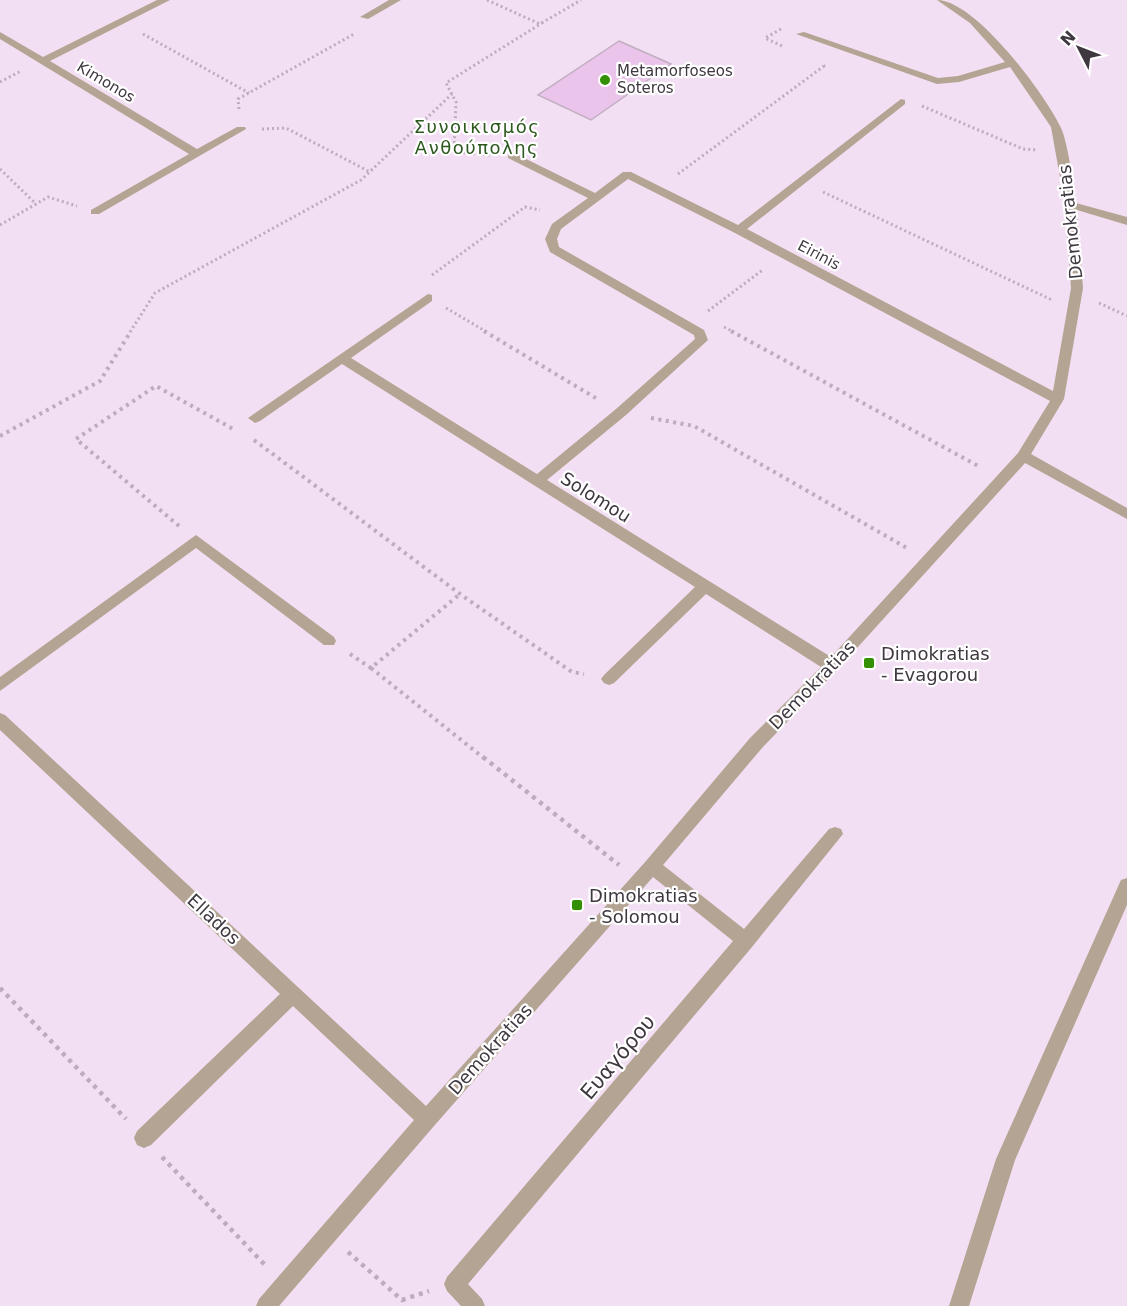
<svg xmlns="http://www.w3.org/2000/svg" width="1127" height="1306" font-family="'DejaVu Sans',sans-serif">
<rect width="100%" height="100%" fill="#f3dff3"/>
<path fill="#eac4ea" stroke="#c1aec1" stroke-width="1.5" d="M619,41L671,64L591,120L538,95Z"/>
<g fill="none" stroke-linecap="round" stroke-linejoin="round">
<path stroke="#bcacbc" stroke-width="3" stroke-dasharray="2 3" stroke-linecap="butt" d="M487,0L540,24L581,0
M781,29L765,38L782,46
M143,34L249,93
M0,82L21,71
M922,106L1023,149L1037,150
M239,109L238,99L354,34
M262,129L286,128L370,172
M490,155L454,152L456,102L446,83L542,23
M0,169L36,204
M678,174L824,66L821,65
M823,192L1052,300
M0,225L48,197L77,206
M432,275L525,207L540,210
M1099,303L1127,316
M446,308L487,332
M708,311L764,269
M724,327L734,332
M130,332L155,293L361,180L452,94"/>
<path stroke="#bcacbc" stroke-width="4" stroke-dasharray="3 4.5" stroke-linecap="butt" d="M484,331L599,400
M731,331L980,467
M651,418L694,426L907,548
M0,436L100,381L131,331
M254,440L460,594L572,672L584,674
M179,526L76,439L156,386L235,430
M350,654L371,668L460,594
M371,668L485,759"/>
<path stroke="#bcacbc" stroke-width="4.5" stroke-dasharray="4 5" stroke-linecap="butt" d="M483,757L619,865
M0,988L126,1119
M162,1157L265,1265
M348,1252L402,1300L429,1291"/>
<path fill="#b4a493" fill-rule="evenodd" d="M157,0H170L50,61L197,149L237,127H245L246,129L99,214H91V210L189,154L0,39V32L43,57Z
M389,0H401L368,19L360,17Z
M937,0C975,0 1044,93 1060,126C1068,140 1073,185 1076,203L1127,217V225L1077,210L1083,288L1064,399L1031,454L1127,508V519L1025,463L837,670L762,748L663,865L744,929L829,829L835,827L841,829L843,834L752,947L468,1284L482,1299L485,1306H461L447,1291L444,1284L447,1277L733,941L653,877L434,1126L279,1306H256L259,1299L414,1120L293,1006L151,1145L144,1148L137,1145L134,1138L137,1131L280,994L0,730V713L5,715L426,1106L646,861L750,738L821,667L706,594L614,683L609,685L604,683L601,679L604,675L695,587L342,364L260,421L255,423L248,418L428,294L432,295V301L351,358L537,474L616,409L695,339L694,335L550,252L545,239L552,224L588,198L508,158V154H516L595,193L623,172H631L738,225L901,99L905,100V104L747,229L1053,391L1071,288L1065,205L1051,127L1010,67L959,82L937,84L796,34L804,32L938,78L958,76L1005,62L970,23ZM628,179L735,233L1050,401L1018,453L831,657L547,480L626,415L708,340L704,330L559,247L557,239L561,229Z
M196,535L334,637L336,641L334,645H324L196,548L0,691V677Z
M1127,878V905L1015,1160L969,1306H949L996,1159L1121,880Z"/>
</g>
<g fill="#339003" stroke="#fff" stroke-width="2">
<circle cx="605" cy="80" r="6"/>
<rect x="863" y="657" width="12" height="12" rx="3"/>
<rect x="571" y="899" width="12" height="12" rx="3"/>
</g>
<g text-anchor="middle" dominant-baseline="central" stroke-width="4.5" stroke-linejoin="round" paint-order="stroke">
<g font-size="15" fill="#403840" stroke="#fff" text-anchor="start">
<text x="617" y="71">Metamorfoseos<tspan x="617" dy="17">Soteros</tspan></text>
</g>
<g font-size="15" fill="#403840" stroke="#fff">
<text transform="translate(106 82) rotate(31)">Kimonos</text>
<text transform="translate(819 255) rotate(28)">Eirinis</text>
</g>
<g font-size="18" letter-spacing="1.5" fill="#2c581e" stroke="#fff">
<text x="477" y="126">Συνοικισμός<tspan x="477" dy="21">Ανθούπολης</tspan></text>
</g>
<g font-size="18" fill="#403840" stroke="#fff">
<text transform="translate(1070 222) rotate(-96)">Demokratias</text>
<text transform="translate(596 497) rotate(32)">Solomou</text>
<text transform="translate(812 685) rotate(-46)">Demokratias</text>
<text transform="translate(214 919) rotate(43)">Ellados</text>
<text transform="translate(490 1049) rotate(-48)">Demokratias</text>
</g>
<g font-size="18" fill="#403840" stroke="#fff" text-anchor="start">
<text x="881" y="653">Dimokratias<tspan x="881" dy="21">- Evagorou</tspan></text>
<text x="589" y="895">Dimokratias<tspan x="589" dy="21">- Solomou</tspan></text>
</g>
<g font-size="21" fill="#403840" stroke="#fff">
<text transform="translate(618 1057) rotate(-50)">Ευαγόρου</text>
</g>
</g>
<g transform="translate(1079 48) rotate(312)" stroke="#ffffff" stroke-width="4.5" paint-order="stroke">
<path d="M0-4.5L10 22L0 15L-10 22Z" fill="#403840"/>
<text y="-9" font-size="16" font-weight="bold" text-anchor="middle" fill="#403840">N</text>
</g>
</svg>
